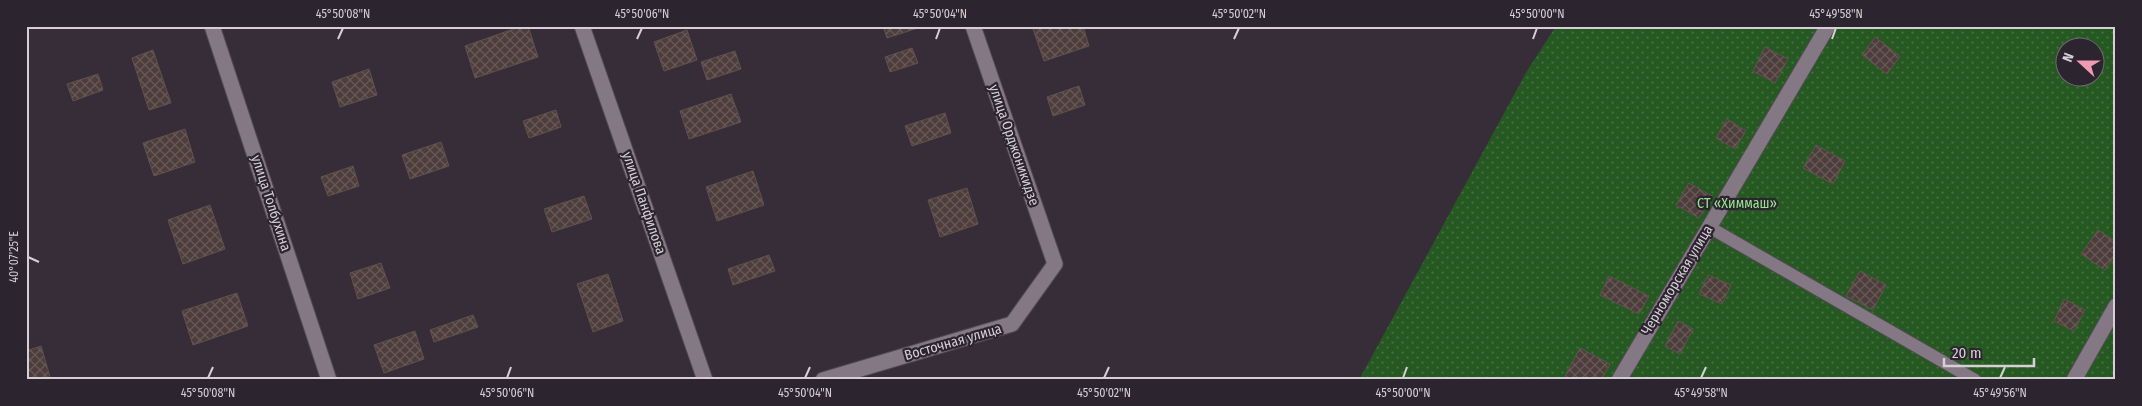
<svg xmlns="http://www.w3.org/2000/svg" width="2142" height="406" font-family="'Fira Sans Condensed',sans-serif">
<defs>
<pattern id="green-dots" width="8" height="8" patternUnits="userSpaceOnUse" patternTransform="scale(1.25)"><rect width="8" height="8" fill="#265921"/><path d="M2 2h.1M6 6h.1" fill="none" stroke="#457040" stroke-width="1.8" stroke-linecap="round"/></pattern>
<pattern id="building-cross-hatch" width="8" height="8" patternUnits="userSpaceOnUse" patternTransform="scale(1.25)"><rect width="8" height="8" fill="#4d3e3b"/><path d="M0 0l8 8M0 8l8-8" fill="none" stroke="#665957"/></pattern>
</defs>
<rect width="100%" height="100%" fill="#362d38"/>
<path fill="url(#green-dots)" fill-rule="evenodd" d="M1556,26H2116V380H1359L1527,71ZM2064,48H2094V78H2064Z"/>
<path fill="url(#building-cross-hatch)" stroke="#61514e" d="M522,26H528L538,57L475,78L465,46Z
M883,26H918V28L887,38Z
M1032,26H1083L1089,46L1044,61Z
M687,30L697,60L664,71L654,42Z
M1875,37L1900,56L1887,74L1862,55Z
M1765,47L1788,59L1775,83L1753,71Z
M912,48L918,63L890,72L885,57Z
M153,50L171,103L149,110L132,58Z
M735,51L741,69L707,80L701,62Z
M369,69L377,95L340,107L332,82Z
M98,74L103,90L73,101L67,84Z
M1079,86L1085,105L1053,116L1047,97Z
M731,94L741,122L689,139L680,111Z
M556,110L561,127L529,138L523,121Z
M945,113L951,133L912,146L905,126Z
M1727,119L1746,131L1735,149L1716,138Z
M185,129L195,162L154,176L143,143Z
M441,142L449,166L410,179L402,155Z
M1816,145L1845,161L1833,184L1803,168Z
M353,166L359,186L328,196L321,177Z
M753,171L764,205L717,221L706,187Z
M1689,183L1712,196L1699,218L1676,205Z
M967,188L978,224L940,237L928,200Z
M584,196L592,219L552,232L544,209Z
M210,205L225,249L183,264L168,220Z
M2098,230L2116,242V254L2105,270L2081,254Z
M769,255L775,271L733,285L728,269Z
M381,263L390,288L358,299L350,273Z
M1860,271L1886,285L1873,310L1846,296Z
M608,274L623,321L593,332L577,284Z
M1708,275L1731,285L1722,304L1699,294Z
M1609,276L1649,296L1639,314L1600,295Z
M237,293L248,326L193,345L182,311Z
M2064,299L2085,310L2074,331L2054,321Z
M473,315L478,327L434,342L430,330Z
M1678,321L1693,329L1680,354L1665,346Z
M415,331L424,359L384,373L374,345Z
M41,346L51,380H26V351Z
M1580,348L1610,364L1601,380H1571L1565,376Z"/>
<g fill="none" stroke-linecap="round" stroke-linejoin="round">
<defs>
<path id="lane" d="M1709,227L1975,380"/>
<path id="street" d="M212,26L329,380
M582,26L705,380
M823,380L1012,324L1055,264L973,26
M1619,380L1828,26
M2074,380L2116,306"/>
</defs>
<use href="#lane" stroke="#524a52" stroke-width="14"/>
<use href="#street" stroke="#524a52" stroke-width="17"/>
<use href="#lane" stroke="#837884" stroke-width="12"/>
<use href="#street" stroke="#837884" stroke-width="15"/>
</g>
<path fill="none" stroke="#d6d0d6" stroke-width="2" d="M338,39L343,28M637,39L642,28M936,39L940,28M1234,39L1239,28M1533,39L1537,28M1832,39L1836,28M28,257L39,262M208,378L213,367M507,378L511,367M805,378L810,367M1104,378L1109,367M1403,378L1407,367M1701,378L1706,367M2000,378L2005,367"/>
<g text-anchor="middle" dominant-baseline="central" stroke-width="4.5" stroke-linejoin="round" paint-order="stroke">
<g font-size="14" fill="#d6d0d6" stroke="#2c242e">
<text transform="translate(1014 145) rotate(71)">улица Орджоникидзе</text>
<text transform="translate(271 203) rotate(72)">улица Толбухина</text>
<text transform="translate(644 203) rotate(71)">улица Панфилова</text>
<text transform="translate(1677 280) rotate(-59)">Черноморская улица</text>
<text transform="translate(953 342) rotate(-16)">Восточная улица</text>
</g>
<g font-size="14" fill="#97e68e" stroke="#2c242e">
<text x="1737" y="203">СТ «Химмаш»</text>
</g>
</g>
<rect width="2142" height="406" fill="none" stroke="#2c242e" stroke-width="55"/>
<g transform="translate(2080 62) rotate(291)"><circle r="24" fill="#2c242e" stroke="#706971"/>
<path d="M0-4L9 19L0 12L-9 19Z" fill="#f09ab4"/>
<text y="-8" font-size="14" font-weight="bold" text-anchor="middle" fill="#d6d0d6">N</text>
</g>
<path d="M1944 358v8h90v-8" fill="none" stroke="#d6d0d6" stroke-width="2.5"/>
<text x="1952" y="358" font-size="15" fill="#d6d0d6" stroke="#2c242e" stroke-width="4" paint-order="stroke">20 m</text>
<rect x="28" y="28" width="2086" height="350" fill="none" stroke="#d6d0d6" stroke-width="2"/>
<g font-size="12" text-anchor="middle" fill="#d6d0d6">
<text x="343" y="18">45°50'08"N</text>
<text x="642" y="18">45°50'06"N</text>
<text x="940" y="18">45°50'04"N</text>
<text x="1239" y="18">45°50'02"N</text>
<text x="1537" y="18">45°50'00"N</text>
<text x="1836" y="18">45°49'58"N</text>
<text transform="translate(14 257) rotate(-90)" y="4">40°07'25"E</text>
<text x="208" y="397">45°50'08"N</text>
<text x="507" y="397">45°50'06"N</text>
<text x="805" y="397">45°50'04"N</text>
<text x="1104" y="397">45°50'02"N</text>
<text x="1403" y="397">45°50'00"N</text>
<text x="1701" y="397">45°49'58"N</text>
<text x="2000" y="397">45°49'56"N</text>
</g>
</svg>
